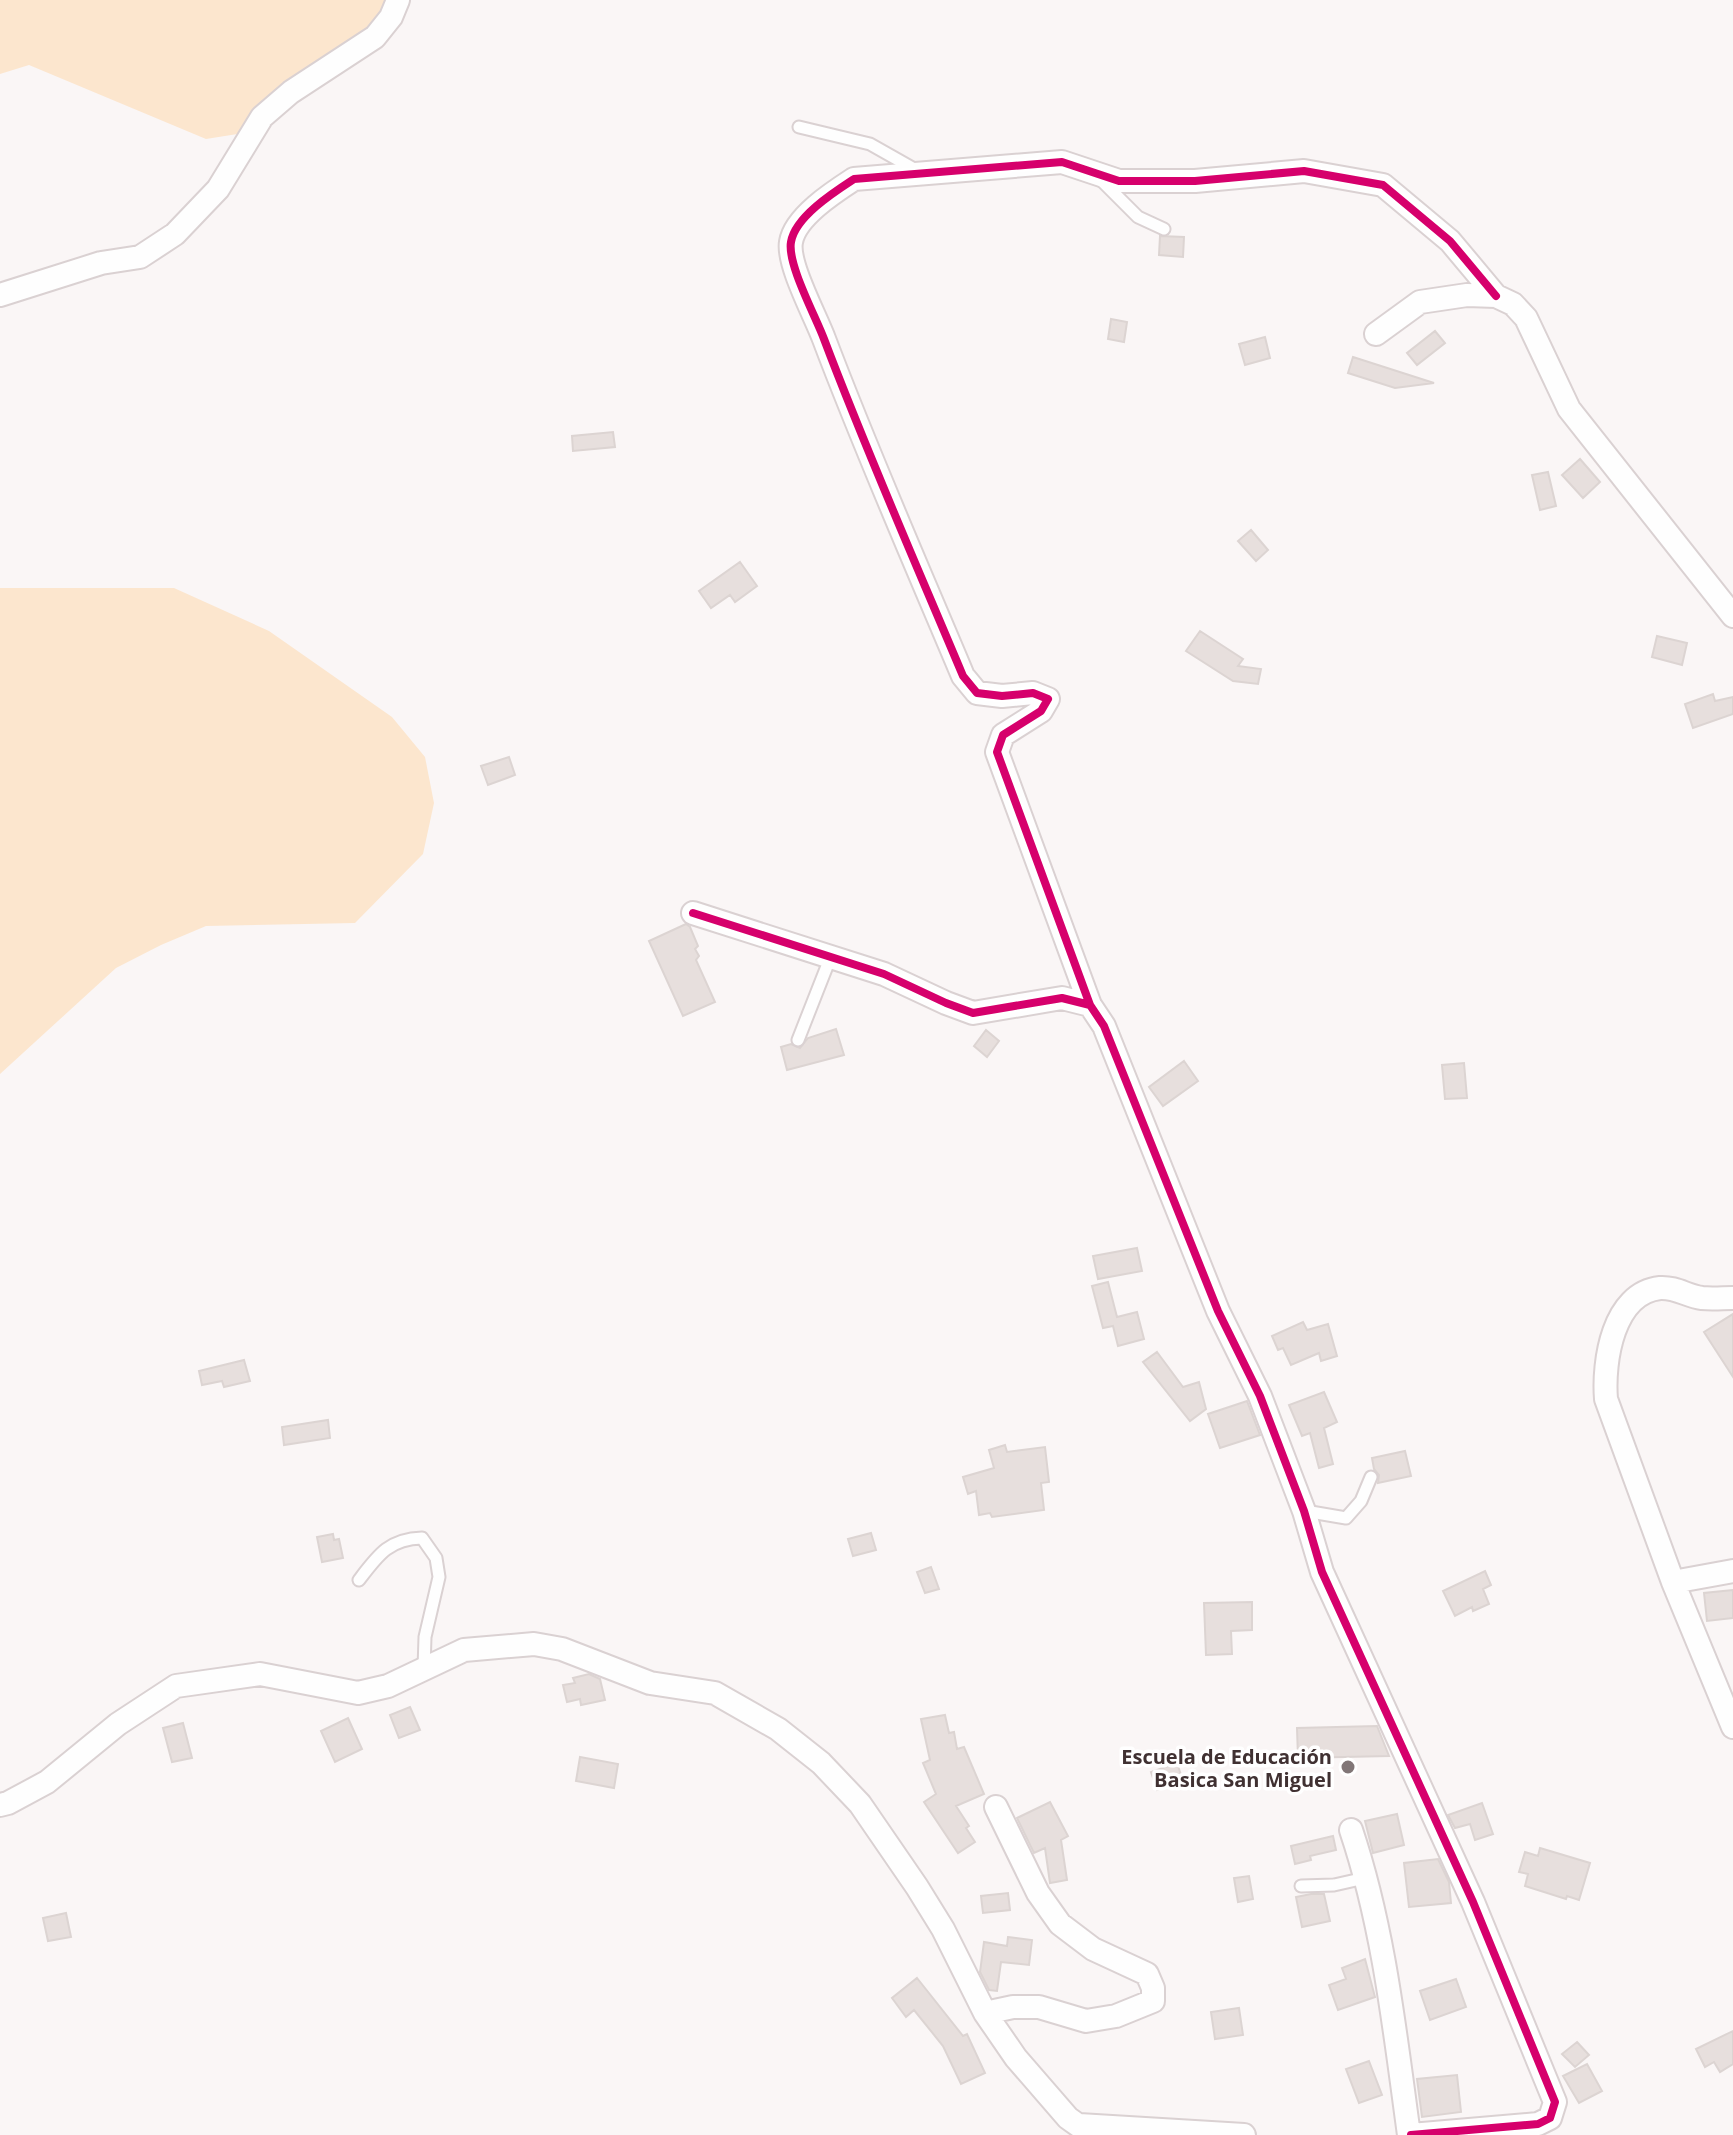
<svg xmlns="http://www.w3.org/2000/svg" width="1733" height="2135" font-family="'Open Sans',sans-serif">
<rect width="100%" height="100%" fill="#faf6f6"/>
<path fill="#fce6ce" d="M0,0H394L365,54L250,132L206,139L29,65L0,74Z
M0,588H174L269,631L392,717L425,757L434,803L423,854L355,923L206,926L161,945L116,968L0,1074Z"/>
<path fill="#e7dfdd" stroke="#dcd4d2" stroke-width="2" d="M1160,236L1184,237L1183,257L1159,255Z
M1111,319L1127,322L1124,342L1108,339Z
M1435,331L1445,343L1417,365L1407,353Z
M1265,337L1270,358L1245,365L1239,344Z
M1353,357L1434,383L1395,388L1348,373Z
M613,432L615,447L573,451L572,436Z
M1580,459L1600,482L1583,498L1562,475Z
M1548,472L1556,506L1540,510L1532,475Z
M1251,530L1268,550L1256,561L1238,541Z
M740,562L757,586L735,602L730,595L711,608L699,591Z
M1200,631L1243,659L1238,666L1261,669L1258,684L1233,681L1186,651Z
M1657,636L1687,643L1682,665L1652,657Z
M1713,694L1715,701L1733,697V714L1693,728L1685,704Z
M509,757L515,775L488,785L481,766Z
M686,924L690,927L698,946L695,949L699,956L696,960L715,1002L683,1016L649,941Z
M836,1029L844,1055L787,1070L781,1047L791,1044L800,1048L808,1038Z
M986,1030L999,1041L987,1057L974,1046Z
M1184,1061L1198,1081L1163,1106L1149,1087Z
M1464,1063L1467,1098L1445,1099L1442,1065Z
M1137,1248L1142,1271L1098,1279L1093,1256Z
M1108,1282L1117,1317L1137,1312L1144,1339L1118,1346L1113,1326L1103,1328L1092,1286Z
M1733,1314V1377L1704,1332Z
M1303,1322L1307,1330L1328,1324L1337,1356L1321,1361L1319,1353L1291,1365L1283,1348L1278,1350L1272,1336Z
M1157,1352L1183,1387L1199,1382L1206,1409L1190,1421L1143,1362Z
M244,1360L250,1381L224,1387L222,1381L202,1385L199,1371Z
M1324,1392L1337,1422L1324,1428L1333,1464L1319,1468L1310,1433L1302,1436L1289,1405Z
M1247,1401L1260,1435L1220,1448L1208,1414Z
M328,1420L330,1438L284,1445L282,1427Z
M1005,1445L1007,1452L1045,1447L1049,1482L1041,1483L1044,1510L992,1517L990,1513L979,1515L976,1491L968,1494L963,1477L994,1468L989,1450Z
M1405,1451L1411,1476L1378,1483L1379,1475L1374,1469L1372,1458Z
M871,1533L876,1550L853,1556L848,1539Z
M333,1534L334,1540L339,1539L343,1558L322,1562L317,1537Z
M931,1567L939,1589L925,1593L917,1572Z
M1485,1571L1491,1585L1483,1589L1489,1604L1473,1611L1472,1607L1455,1616L1443,1591Z
M1733,1590V1618L1707,1621L1704,1593Z
M1252,1602V1630L1231,1631L1232,1654L1206,1655L1204,1603Z
M589,1674L600,1679L605,1700L581,1705L580,1699L567,1702L563,1685L575,1683L573,1678Z
M410,1707L420,1730L399,1738L390,1715Z
M945,1715L949,1733L954,1732L957,1749L964,1747L984,1794L956,1806L969,1826L966,1828L975,1842L958,1853L924,1802L936,1794L923,1763L930,1760L921,1719Z
M348,1718L362,1749L335,1762L321,1731Z
M183,1723L192,1758L172,1762L163,1728Z
M1377,1726L1389,1756L1298,1758L1297,1728Z
M580,1757L618,1764L614,1788L576,1781Z
M1177,1763L1183,1781L1157,1790L1151,1772Z
M1050,1802L1068,1836L1061,1840L1067,1880L1050,1883L1045,1848L1034,1853L1017,1818Z
M1482,1803L1493,1834L1475,1840L1470,1824L1455,1828L1448,1815Z
M1397,1814L1404,1845L1373,1853L1365,1821Z
M1333,1836L1336,1850L1310,1856L1311,1860L1295,1864L1291,1846Z
M1540,1848L1590,1863L1579,1900L1567,1896L1566,1899L1525,1886L1528,1874L1519,1872L1525,1852L1538,1856Z
M1438,1859L1449,1882L1451,1903L1409,1907L1404,1863Z
M1249,1876L1253,1899L1238,1902L1234,1878Z
M1008,1893L1010,1910L983,1913L981,1896Z
M1311,1894H1324L1330,1921L1302,1927L1296,1897Z
M66,1913L71,1937L48,1941L43,1918Z
M1008,1937L1032,1940L1029,1965L1001,1962L997,1991L989,1990L980,1972L984,1942L1007,1946Z
M1365,1959L1375,1997L1338,2010L1329,1985L1346,1979L1342,1968Z
M917,1978L963,2036L967,2034L985,2073L961,2084L943,2046L914,2010L906,2017L892,1998Z
M1456,1979L1466,2007L1430,2020L1420,1991Z
M1239,2008L1243,2035L1215,2039L1211,2012Z
M1733,2031V2064L1720,2072L1714,2062L1705,2067L1696,2049Z
M1577,2042L1589,2055L1575,2067L1562,2054Z
M1369,2061L1382,2095L1359,2103L1346,2069Z
M1587,2064L1602,2091L1579,2103L1563,2076Z
M1457,2075L1461,2112L1422,2117L1417,2079Z"/>
<g fill="none" stroke-linecap="round" stroke-linejoin="round">
<defs>
<path id="service" d="M799,127L870,144L916,170
M1102,181L1138,217L1164,229
M798,1040L831,956
M1305,1511L1346,1518L1361,1501L1371,1477
M359,1580C378,1555 389,1539 422,1538L436,1558L439,1577L425,1637L424,1668
M1301,1886L1334,1885L1365,1878"/>
<path id="minor" d="M0,295L101,263L140,257L175,234L218,189L262,117L291,92L375,37L391,17L398,0
M1376,334L1420,302L1467,295L1496,296L1513,304L1526,318L1569,409L1733,616
M693,913L884,974L946,1003L973,1013L1062,998L1090,1005L1104,1026L1218,1311L1260,1396L1304,1511L1322,1572L1473,1902L1555,2102L1550,2118L1538,2124L1411,2135
M1090,1005L997,752L1003,735L1041,711L1048,699L1033,693L1002,696L977,693L963,676C916,564 867,453 824,339C816,317 787,264 791,242C795,217 834,192 854,179L1062,162L1119,181H1195L1304,171L1383,185L1450,241L1496,296
M1733,1571L1673,1582L1733,1727
M1673,1582L1606,1399C1603,1361 1613,1293 1660,1288C1676,1287 1687,1296 1702,1298C1712,1299 1723,1298 1733,1298
M0,1805L8,1803L47,1782L118,1724L176,1686L260,1674L358,1693L388,1686L464,1650L534,1644L562,1649L650,1683L715,1693L778,1729L821,1763L860,1804L917,1887L943,1929L985,2013L1016,2058L1068,2118L1092,2135
M1351,1830C1384,1928 1395,2033 1409,2135
M985,2013L1013,2007H1039L1086,2021L1116,2016L1153,2001V1988L1147,1974L1093,1949L1060,1924L1038,1893L996,1807
M1079,2125L1244,2135"/>
</defs>
<use href="#service" stroke="#dad1d2" stroke-width="15"/>
<use href="#minor" stroke="#dad1d2" stroke-width="26"/>
<use href="#service" stroke="#fefefe" stroke-width="11"/>
<use href="#minor" stroke="#fefefe" stroke-width="22"/>
<defs>
<path id="cycleway" d="M693,913L884,974L946,1003L973,1013L1062,998L1090,1005L1104,1026L1218,1311L1260,1396L1304,1511L1322,1572L1473,1902L1555,2102L1550,2118L1538,2124L1411,2135
M1090,1005L997,752L1003,735L1041,711L1048,699L1033,693L1002,696L977,693L963,676C916,564 867,453 824,339C816,317 787,264 791,242C795,217 834,192 854,179L1062,162L1119,181H1195L1304,171L1383,185L1450,241L1496,296"/>
</defs>
<use href="#cycleway" stroke="#fff" stroke-width="13"/>
<use href="#cycleway" stroke="#d6006c" stroke-width="8"/>
</g>
<circle fill="#817677" stroke="#fff" stroke-width="3" cx="1348" cy="1767" r="8"/>
<g text-anchor="middle" dominant-baseline="central" stroke-width="7" stroke-linejoin="round" paint-order="stroke">
<g font-size="20" font-weight="bold" fill="#403132" stroke="#fff" text-anchor="end">
<text x="1332" y="1756">Escuela de Educación<tspan x="1332" dy="23">Basica San Miguel</tspan></text>
</g>
</g>
</svg>
